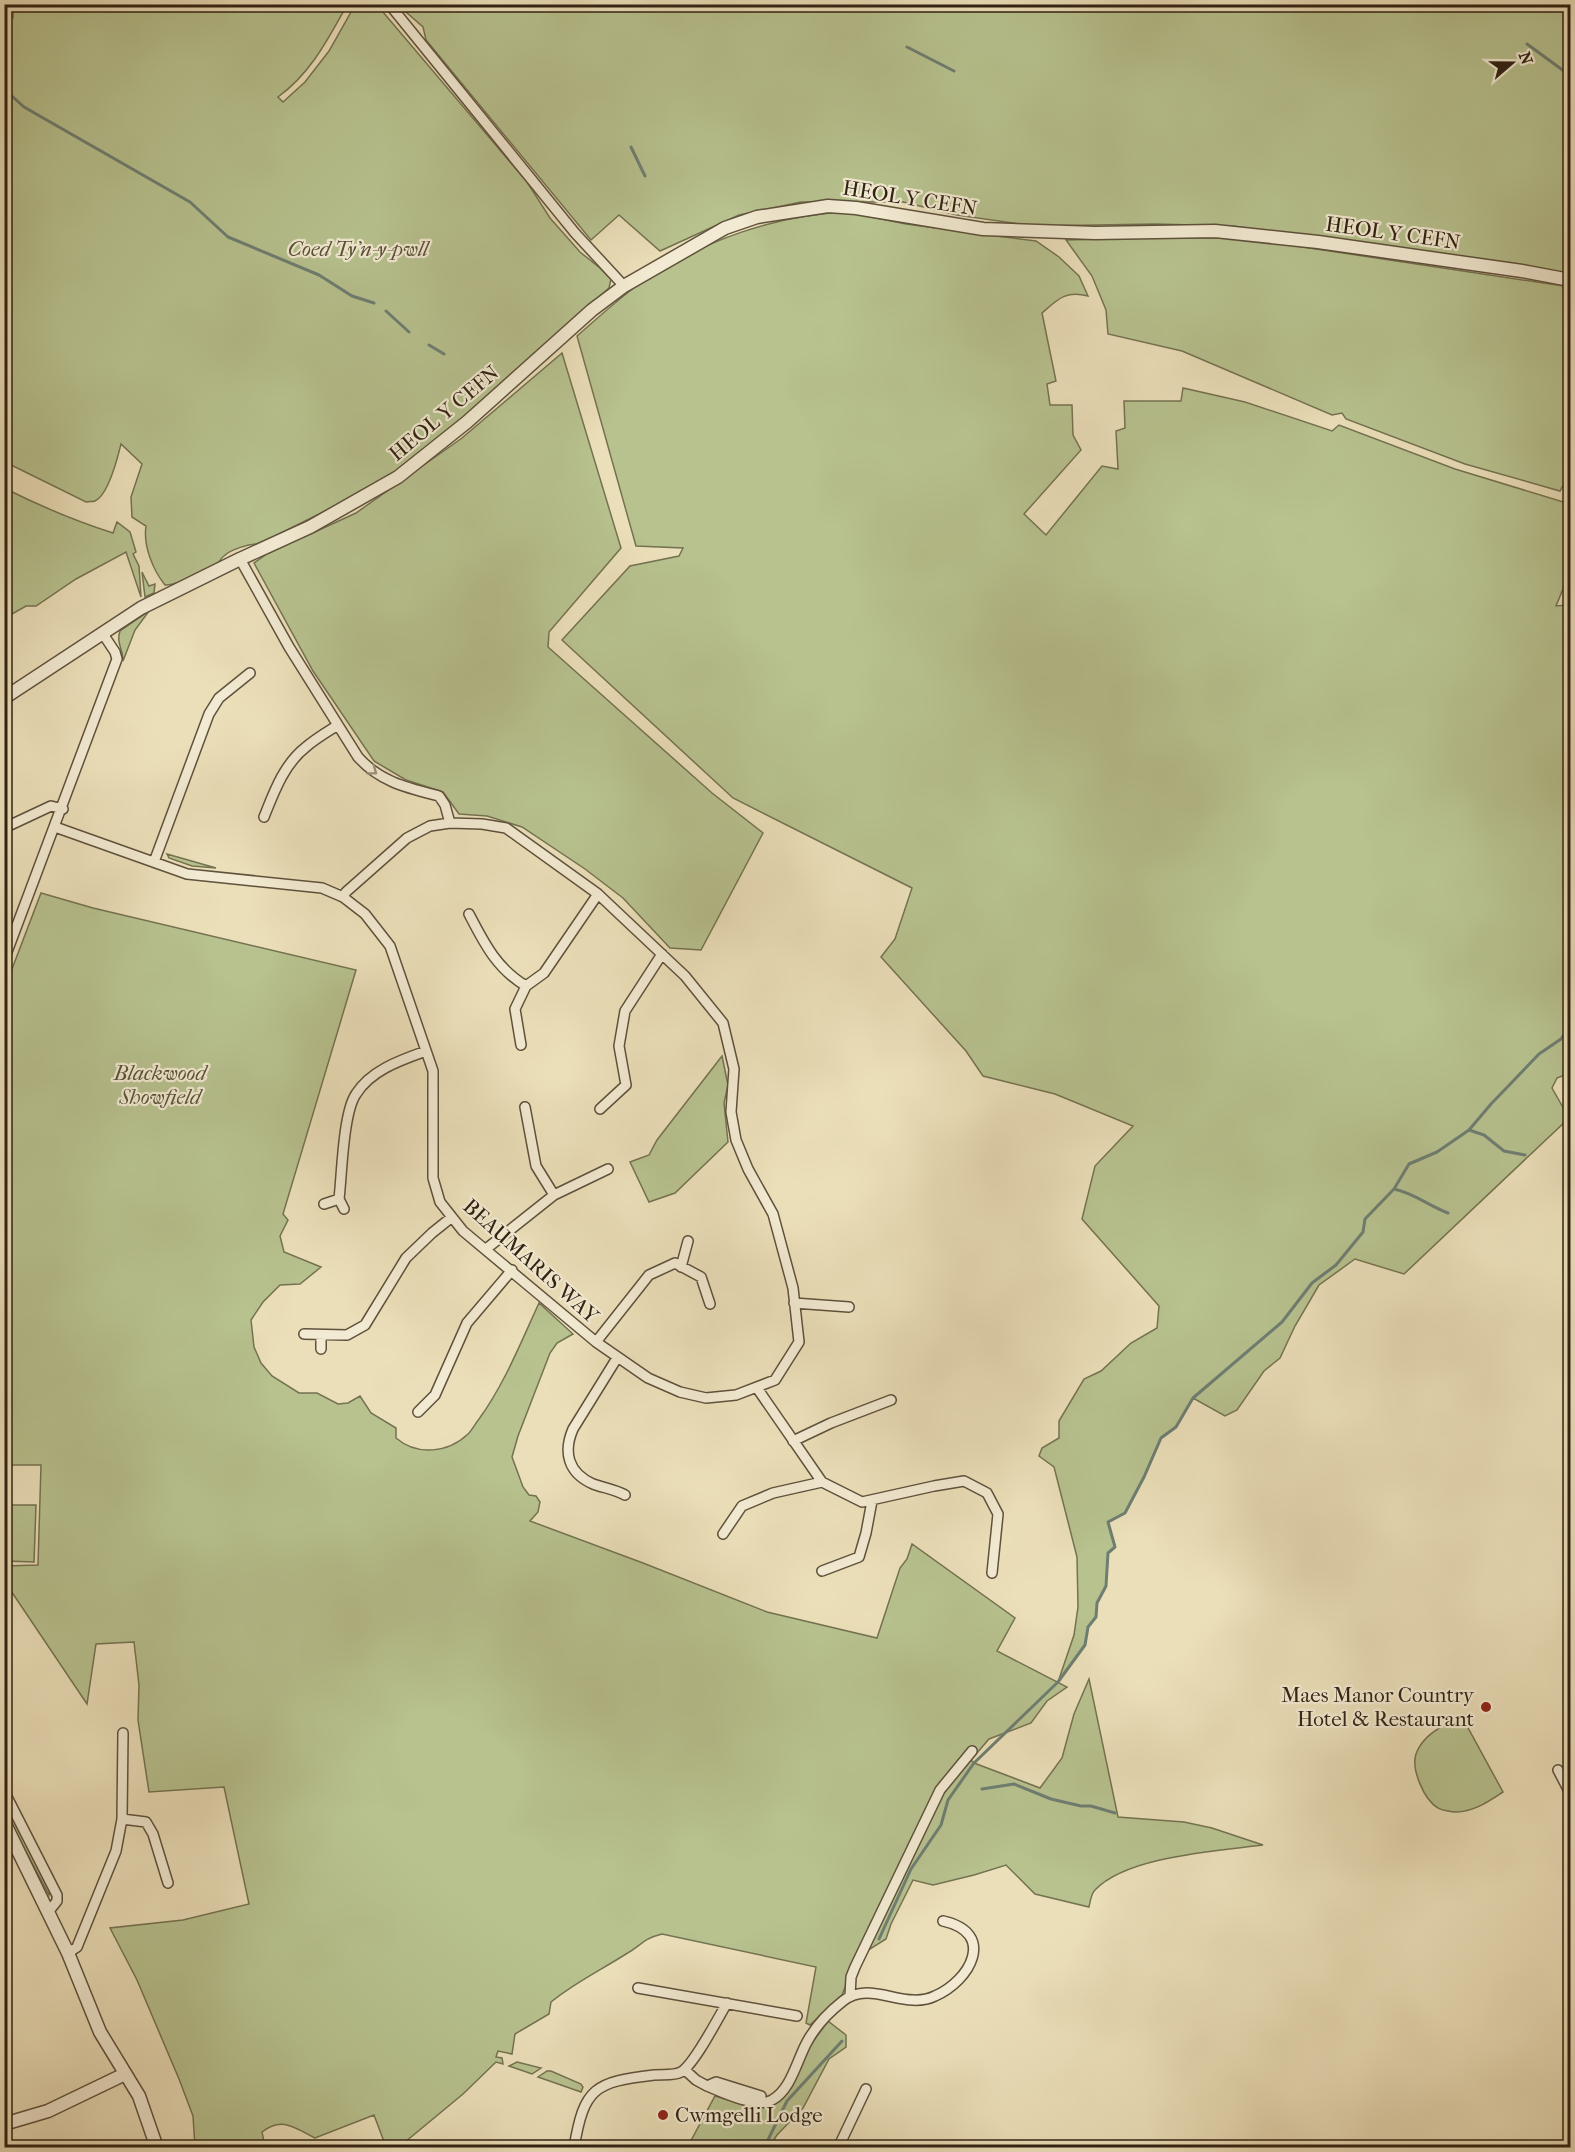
<svg xmlns="http://www.w3.org/2000/svg" width="1575" height="2152" font-family="'IM FELL French Canon',serif">
<rect width="100%" height="100%" fill="#ebdfb9"/>
<filter id="stains"><feTurbulence type="fractalNoise" baseFrequency=".00333" numOctaves="4"/><feColorMatrix values="0 0 0 0 .2 0 0 0 0 .09 0 0 0 0 .02 0 0 0 .5 -.17"/></filter>
<radialGradient id="worn" r=".72"><stop offset=".6" stop-color="#630" stop-opacity="0"/><stop offset="1" stop-color="#630" stop-opacity=".3"/></radialGradient>
<path fill="#b7c28f" stroke="#747251" stroke-width="1.5" d="M13,4L347,5C328,39 311,73 278,97L283,102L305,82L329,51L355,5H377L527,182L550,218L580,252L600,268L611,279L609,288L444,435L398,470L351,498L259,544C249,544 231,549 224,556C221,558 220,561 218,563C207,570 177,586 165,585C153,570 143,546 146,526L132,517L131,497L142,464L121,444C118,456 109,495 95,501C92,502 89,501 86,502L5,462L4,20L13,18Z
M398,5H1570V275L1490,260L1232,226L1156,224L1033,226L957,215L903,202H801L739,215L660,251L619,215L591,240L426,40L423,27Z
M847,212L906,224L1036,241L1059,257L1079,276L1088,296C1066,290 1058,299 1042,313L1056,381L1047,384L1050,405H1072L1073,435L1081,450L1024,514L1046,535L1102,466L1118,469L1116,431L1125,428L1124,401H1181L1183,388L1245,402L1332,431L1339,425L1455,469L1570,504V572L1556,606L1567,605L1570,595V1073L1557,1078L1552,1088L1569,1118L1404,1274L1355,1259L1319,1285L1295,1326L1280,1358L1264,1371L1237,1410L1225,1416L1193,1398L1176,1427L1161,1438L1144,1477L1125,1513L1108,1522L1115,1547L1108,1553L1106,1586L1097,1603L1096,1617L1088,1627L1085,1645L1058,1682L1074,1635L1078,1607L1077,1557L1054,1467L1039,1456L1042,1448L1059,1438V1421L1084,1379L1101,1371L1131,1343L1157,1328L1159,1306L1082,1219L1095,1166L1133,1126L1055,1094L983,1076L966,1051L881,957L895,939L912,888L733,798L562,640L630,566L679,556L683,548L636,546L577,336C599,317 621,296 645,280C705,240 775,215 847,212Z
M1138,238H1228L1283,244L1570,287V473L1560,491L1465,464L1346,419L1342,413L1332,415L1182,351L1108,334L1106,310L1092,276L1066,240Z
M562,353L621,548L549,632L548,647L712,793L763,833L701,950L670,948L623,898L585,869L522,827L487,816L459,814L443,792L406,780L374,761L313,671L254,563L267,554L356,513L462,438Z
M4,488C40,506 75,521 113,533L117,522L130,532L136,552L133,554L139,566L141,597L126,552L76,579L36,606H26L5,618Z
M142,572L149,586L155,584L154,593L145,597Z
M149,611L135,630L123,661C123,649 116,643 120,631Z
M167,854L216,868L192,866L169,858Z
M41,893L93,908L356,970L283,1214L288,1220L280,1236L284,1252L321,1267L300,1284L280,1285L263,1302L251,1320L254,1347L261,1363L272,1376L299,1393H317L338,1404L348,1403L360,1396L371,1413L396,1428V1438C417,1456 448,1453 468,1434C472,1430 475,1424 479,1419C504,1385 521,1342 539,1303L573,1334L557,1343L550,1353L518,1436L512,1457L523,1487L529,1495L536,1496L540,1502L538,1512L530,1521L643,1563L767,1612L877,1638L900,1568L907,1559L912,1544L1015,1618L997,1651L1067,1687L1047,1701L1031,1723L989,1739L971,1760L974,1763L1040,1788L1062,1758L1074,1714L1089,1679L1118,1817L1184,1822L1212,1828L1263,1845C1218,1851 1127,1856 1095,1890C1091,1894 1090,1902 1089,1907L1035,1894L1006,1865L974,1875L933,1885L913,1880L891,1924L886,1939L857,1957L842,1995L810,2025L806,2023L816,1967L662,1934C642,1939 642,1945 626,1954C601,1970 574,1983 551,2002L549,2014L515,2034L512,2054L498,2051L496,2057L502,2058L503,2064L496,2062L463,2094L399,2147H386L374,2115L315,2138C295,2128 282,2116 262,2132L265,2147H195L193,2116L179,2079L137,1980L110,1928L183,1920L249,1904L224,1787L149,1792L138,1720L139,1685L134,1642L96,1644L87,1704L5,1582V1566L38,1565L41,1465H5L4,990Z
M722,1056L728,1085L724,1103L728,1142L675,1193L649,1202L630,1162L649,1155L657,1140Z
M5,1505H36L34,1562L5,1561Z
M1445,1725L1467,1726L1503,1792C1489,1801 1474,1812 1456,1812C1452,1812 1441,1810 1438,1808C1424,1800 1411,1769 1416,1754C1421,1740 1433,1731 1445,1725Z
M4,1801L50,1890L49,1895L5,1812Z
M828,2021L846,2035V2047L829,2059L803,2108L777,2135L769,2147L687,2148L715,2096C730,2100 750,2110 766,2107C792,2104 797,2066 809,2048C814,2039 822,2030 828,2021Z
M517,2062L541,2068L532,2074L509,2066Z
M547,2071H551L581,2084L583,2087L581,2092L538,2077Z"/>
<g fill="none" stroke-linecap="round" stroke-linejoin="round">
<path stroke="#6e7e72" stroke-width="3" d="M1527,44L1568,74
M907,47L954,71
M4,89L24,107L190,202L228,237L319,275L352,296L374,303
M631,147L645,176
M386,311L409,332
M429,345L444,354
M1469,1130L1484,1135L1504,1151L1525,1155
M1394,1189C1414,1193 1429,1206 1448,1213
M982,1789L1014,1784L1051,1799L1081,1806H1091L1115,1813
M879,1939L911,1869L941,1825L948,1800L974,1763L1058,1682L1085,1645L1088,1627L1096,1617L1097,1603L1106,1586L1108,1553L1115,1547L1108,1522L1125,1513L1144,1477L1161,1438L1176,1427L1193,1398L1282,1322L1312,1283L1336,1265L1363,1232L1365,1219L1394,1189L1409,1164L1437,1152L1469,1130L1491,1104L1539,1054L1561,1039L1570,1026
M764,2148L787,2101L842,2041"/>
<defs>
<path id="minor" d="M389,4L575,233L624,286
M240,559L289,647L358,757C380,782 408,788 439,796L445,805L450,823
M264,817C274,792 284,764 306,747C315,739 327,732 338,725
M55,827L187,874L322,888L343,897L365,914L390,946L433,1071V1178L440,1202L463,1231L596,1342L648,1378L680,1392L706,1398L736,1395L775,1380L799,1342L793,1288L773,1214L748,1169L736,1140L731,1112L734,1069L723,1023L685,976L598,894L506,828L482,824L450,823L430,826L407,838L346,892L343,897
M4,828L51,806L63,809
M154,862L209,714L219,698L250,673
M469,914C484,943 497,969 526,986
M4,960L117,659L115,652L103,634
M521,1045L515,1009L526,986L544,973L598,894
M525,1107L536,1166L554,1195
M600,1109L626,1085L619,1046L625,1011L662,954
M324,1204L339,1199
M344,1209L339,1199C342,1174 343,1113 356,1094C371,1070 401,1060 426,1051
M486,1249L554,1195L608,1169
M681,1267L688,1241
M794,1303L849,1307
M304,1334L347,1335L365,1325L406,1258L432,1233L452,1217
M321,1336V1349
M596,1342L649,1275L675,1263L701,1277L710,1304
M617,1358L573,1429C563,1452 568,1473 593,1484C604,1488 614,1489 625,1495
M757,1388L822,1482L862,1502L934,1486L964,1481L987,1493L998,1514L992,1573
M418,1412L435,1395L467,1323L512,1270
M793,1441L831,1423L891,1400
M723,1534L742,1506L773,1493L822,1482
M822,1571L859,1557L866,1533L872,1501
M1558,1770L1570,1793
M4,1791L57,1895V1901L49,1911
M122,1819L146,1822L153,1834L168,1883
M68,1953L77,1947L116,1851L122,1819L123,1733
M638,1988L797,2016
M850,1996L851,1977L855,1967L940,1790L972,1751
M685,2070L696,2080L707,2086L716,2082L761,2096
M707,2086C722,2092 757,2109 772,2100C791,2090 797,2060 807,2042C815,2027 829,2012 843,2001C871,1979 904,2011 935,1996C970,1981 997,1933 943,1921
M574,2148C584,2087 595,2082 654,2075C663,2074 674,2076 681,2072C694,2065 718,2018 727,2003
M838,2148L866,2089"/>
<path id="tertiary" d="M4,698L141,608L240,559L310,527L398,477L467,422L592,310L624,286L725,228L757,217L828,206L856,208L983,229L1095,233L1215,231L1318,242L1522,271L1570,280
M4,1822L68,1953L100,2032L139,2096L157,2148
M4,2124L48,2111L125,2074"/>
</defs>
<use href="#minor" stroke="#5f513c" stroke-width="12"/>
<use href="#tertiary" stroke="#5f513c" stroke-width="15"/>
<use href="#minor" stroke="#f2ead2" stroke-width="9"/>
<use href="#tertiary" stroke="#f2ead2" stroke-width="12"/>
</g>
<defs><path id="oneway-chevron" d="M-2-3.5L2.5 0L-2 3.5" fill="none" stroke-width="1.6" stroke-linecap="round" stroke-linejoin="round" transform="scale(1.5)"/></defs>
<use stroke="#9b907c" href="#oneway-chevron" transform="translate(373 771) rotate(37)"/>
<g fill="#8f2418" stroke="#f2ead2" stroke-width="2">
<circle cx="1486" cy="1707" r="6"/>
<circle cx="663" cy="2115" r="6"/>
</g>
<g text-anchor="middle" dominant-baseline="central" stroke-width="4.5" stroke-linejoin="round" paint-order="stroke">
<g font-size="21" fill="#302213" stroke="#f2ead2">
<text transform="translate(910 198) rotate(9)">HEOL Y CEFN</text>
<text transform="translate(1393 233) rotate(8)">HEOL Y CEFN</text>
<text transform="translate(444 413) rotate(-40)">HEOL Y CEFN</text>
<text transform="translate(531 1261) rotate(42)">BEAUMARIS WAY</text>
</g>
<g font-size="21" font-style="italic" fill="#585238" stroke="#f2ead2">
<text x="358" y="249">Coed Ty'n-y-pwll</text>
<text x="160" y="1073">Blackwood<tspan x="160" dy="24">Showfield</tspan></text>
</g>
<g font-size="21" fill="#302213" stroke="#f2ead2" text-anchor="end">
<text x="1474" y="1695">Maes Manor Country<tspan x="1474" dy="24">Hotel &amp; Restaurant</tspan></text>
<text x="675" y="2115" text-anchor="start">Cwmgelli Lodge</text>
</g>
</g>
<rect width="1575" height="2152" fill="none" stroke="#ebdfb9" stroke-width="24"/>
<rect x="6" y="6" width="1563" height="2140" fill="none" stroke="#302213" stroke-width="3"/>
<rect x="12" y="12" width="1551" height="2128" fill="none" stroke="#302213" stroke-width="1.5"/>
<g transform="translate(1512 63) rotate(70)" stroke="#f2ead2" stroke-width="4.5" paint-order="stroke">
<path d="M0-4.5L10 22L0 15L-10 22Z" fill="#302213"/>
<text y="-9" font-size="16" font-weight="bold" text-anchor="middle" fill="#302213">N</text>
</g>
<rect width="100%" height="100%" filter="url(#stains)"/>
<rect width="100%" height="100%" fill="url(#worn)"/>
</svg>
